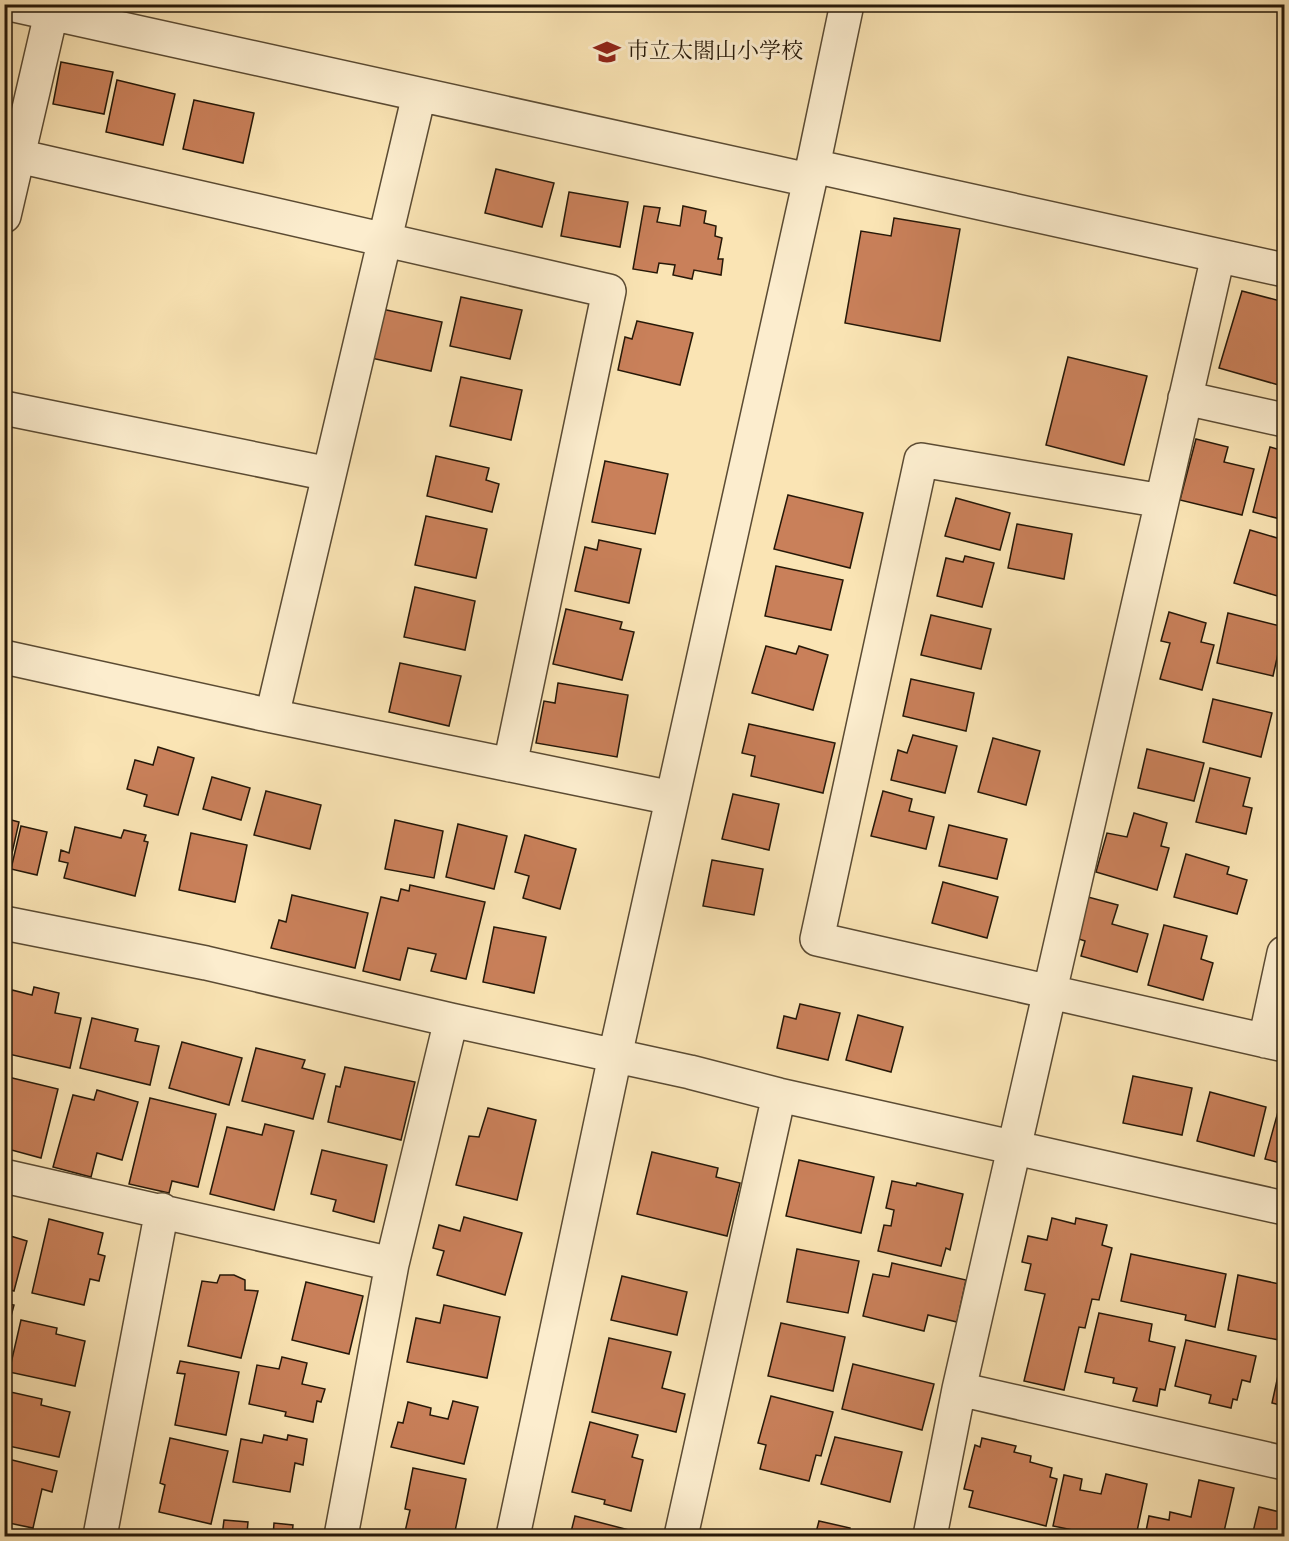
<svg xmlns="http://www.w3.org/2000/svg" width="1289" height="1541" font-family="'IM FELL English','Noto Serif JP',serif">
<rect width="100%" height="100%" fill="#fae4b4"/>
<filter id="stains"><feTurbulence type="fractalNoise" baseFrequency=".00333" numOctaves="4"/><feColorMatrix values="0 0 0 0 .2 0 0 0 0 .09 0 0 0 0 .02 0 0 0 .5 -.17"/></filter>
<radialGradient id="worn" r=".72"><stop offset=".6" stop-color="#630" stop-opacity="0"/><stop offset="1" stop-color="#630" stop-opacity=".3"/></radialGradient>
<path fill="#c9805a" stroke="#261808" stroke-width="1.5" d="M61,62L113,72L104,114L53,104Z
M117,80L175,94L163,145L106,132Z
M194,100L254,113L243,163L183,149Z
M496,169L554,183L542,227L485,213Z
M569,192L628,202L620,247L561,236Z
M644,206L660,208L657,222L680,226L683,206L706,211L704,223L716,226L715,236L722,238L718,259H723L721,275L694,270L692,279L673,275L675,265L659,263L657,273L633,269Z
M894,218L960,229L940,341L845,323L861,231L891,236Z
M1242,291L1284,302V377L1282,386L1219,368Z
M461,297L522,310L510,359L450,346Z
M382,309L442,322L431,371L371,358Z
M637,321L693,333L680,385L618,370L625,337L632,339Z
M1068,357L1147,376L1124,465L1046,445Z
M461,377L522,390L511,440L450,426Z
M1196,439L1228,447L1224,462L1254,469L1242,515L1180,500Z
M1270,447L1284,451V520L1253,512Z
M436,456L489,468L486,480L499,484L492,512L427,496Z
M605,461L668,474L655,534L592,522Z
M788,495L863,513L850,568L774,549Z
M956,498L1010,513L1000,550L945,536Z
M426,516L487,529L476,578L415,565Z
M1017,524L1072,534L1064,579L1008,568Z
M1250,530L1284,540V598L1234,583Z
M599,540L641,549L629,603L575,591L585,547L597,550Z
M965,556L994,563L982,607L937,596L946,558L963,562Z
M776,566L843,580L831,630L765,616Z
M415,587L475,601L465,650L404,637Z
M566,609L622,622L620,629L634,632L622,680L553,664Z
M1169,612L1206,623L1201,642L1214,645L1202,690L1160,679L1170,643L1161,641Z
M1228,613L1284,627L1273,676L1217,663Z
M931,615L991,629L981,669L921,655Z
M766,646L796,654L799,646L828,655L813,710L752,693Z
M400,663L461,676L449,726L389,712Z
M911,679L974,693L966,731L903,716Z
M558,683L628,695L617,757L536,743L544,701L555,703Z
M1213,699L1272,713L1261,757L1203,742Z
M749,724L835,743L823,793L751,776L755,756L742,753Z
M913,735L957,746L945,793L891,780L898,750L907,753Z
M993,738L1040,751L1026,805L978,792Z
M158,747L194,758L178,815L144,806L147,795L127,789L135,760L153,765Z
M1147,749L1204,763L1194,801L1138,788Z
M1210,768L1250,778L1243,806L1252,808L1246,834L1196,822Z
M212,777L250,788L241,820L203,809Z
M266,791L321,805L310,849L254,835Z
M883,791L912,799L909,811L934,817L926,849L871,836Z
M733,794L779,804L769,850L722,839Z
M1134,813L1167,823L1161,846L1169,848L1157,890L1096,872L1107,833L1127,837Z
M4,818L19,822L8,871H4Z
M395,820L443,831L434,878L385,869Z
M458,824L507,836L494,889L446,877Z
M949,825L1007,839L997,879L939,866Z
M21,826L47,832L37,875L11,869Z
M75,827L121,838L124,830L146,835L144,841L148,842L135,896L64,878L68,863L59,861L61,850L69,853Z
M191,833L247,845L235,902L179,890Z
M525,835L576,849L560,909L523,898L529,876L515,872Z
M1186,854L1229,867L1227,874L1247,880L1237,914L1174,897Z
M712,860L763,869L754,915L703,906Z
M943,882L998,897L987,938L932,923Z
M410,885L485,902L466,979L431,971L436,954L408,948L400,980L363,971L381,897L398,901L401,889L409,891Z
M292,895L368,913L355,968L271,948L279,920L286,922Z
M1088,897L1118,905L1112,924L1148,934L1137,972L1081,956L1085,941L1076,938Z
M1164,925L1207,936L1201,959L1213,963L1203,1000L1148,985Z
M494,927L546,937L534,993L483,982Z
M34,987L59,993L55,1013L81,1018L70,1068L4,1053V1003L8,1004L12,990L32,995Z
M800,1004L840,1013L828,1060L777,1048L784,1016L796,1019Z
M858,1015L903,1027L891,1072L846,1060Z
M92,1018L138,1029L135,1041L159,1046L150,1085L80,1068Z
M182,1042L242,1058L229,1105L169,1088Z
M256,1048L305,1060L302,1068L325,1074L313,1119L242,1101Z
M345,1067L415,1082L401,1140L328,1122L336,1086L340,1087Z
M4,1076L58,1089L41,1158L4,1148Z
M1133,1076L1192,1088L1182,1135L1123,1123Z
M97,1090L138,1102L122,1160L97,1153L91,1177L53,1167L73,1095L94,1100Z
M1210,1092L1266,1107L1254,1156L1197,1141Z
M150,1098L216,1114L198,1187L172,1181L169,1193L129,1184Z
M488,1108L536,1120L517,1200L456,1185L469,1136L479,1137Z
M1279,1108L1284,1109V1164L1265,1159Z
M265,1124L294,1131L274,1210L210,1194L227,1127L262,1135Z
M322,1150L387,1165L374,1222L333,1211L336,1200L311,1194Z
M652,1152L718,1168L716,1177L740,1183L727,1236L637,1214Z
M799,1160L874,1177L861,1233L786,1216Z
M892,1181L916,1186L917,1183L963,1194L950,1250L946,1248L941,1266L878,1251L884,1225L891,1226L894,1210L886,1208Z
M464,1217L522,1233L505,1295L437,1275L444,1251L433,1248L439,1225L460,1231Z
M1052,1218L1075,1224L1076,1218L1107,1225L1102,1245L1112,1248L1099,1300L1092,1299L1085,1328L1079,1327L1064,1390L1024,1381L1045,1294L1025,1290L1031,1264L1022,1262L1028,1236L1047,1240Z
M49,1219L103,1233L98,1254L105,1256L99,1281L90,1279L84,1305L32,1293Z
M4,1234L27,1241L14,1291L4,1288Z
M797,1249L859,1261L848,1313L787,1302Z
M1131,1254L1226,1274L1215,1327L1185,1320L1186,1315L1121,1301Z
M892,1263L966,1280L957,1322L928,1315L924,1331L863,1316L873,1274L889,1277Z
M220,1275H234L245,1280V1290L258,1291L241,1358L188,1346L202,1281L217,1283Z
M1238,1275L1284,1285V1341L1228,1330Z
M622,1276L687,1292L677,1335L611,1320Z
M306,1282L363,1296L349,1354L292,1340Z
M4,1303L14,1305L7,1331L4,1330Z
M444,1305L500,1317L487,1378L407,1362L416,1318L440,1323Z
M1099,1313L1152,1324L1149,1341L1175,1347L1165,1390L1160,1389L1157,1406L1133,1401L1137,1388L1113,1383L1114,1378L1085,1372Z
M21,1320L57,1328L56,1334L85,1341L75,1386L9,1372Z
M781,1323L845,1337L833,1391L768,1376Z
M609,1338L671,1352L662,1388L685,1394L676,1432L592,1412Z
M1186,1340L1256,1356L1250,1382L1242,1380L1237,1400L1233,1399L1231,1408L1209,1403L1211,1395L1175,1386Z
M282,1357L307,1363L302,1384L325,1389L321,1402L317,1401L313,1422L285,1416L286,1412L249,1404L257,1365L279,1369Z
M180,1361L239,1372L226,1435L175,1425L185,1374L177,1373Z
M1281,1362L1284,1363V1406L1272,1403Z
M853,1364L934,1384L922,1430L842,1409Z
M6,1391L42,1399L41,1405L70,1412L59,1457L4,1445Z
M771,1396L833,1412L821,1456L816,1455L809,1481L760,1469L766,1445L758,1443Z
M453,1401L478,1407L464,1464L391,1447L398,1422L403,1423L408,1402L431,1408L430,1415L448,1419Z
M590,1422L638,1435L632,1457L643,1460L631,1511L604,1504L605,1500L572,1492Z
M264,1435L287,1440L288,1435L307,1439L303,1465L295,1463L290,1492L233,1482L241,1439L262,1443Z
M835,1437L902,1452L890,1502L821,1484Z
M170,1438L228,1451L211,1524L159,1512L165,1485L160,1483Z
M982,1438L1016,1446L1014,1452L1031,1456L1030,1462L1052,1468L1050,1477L1057,1479L1046,1526L969,1507L973,1491L964,1489L975,1445L980,1447Z
M4,1458L57,1471L52,1492L42,1489L33,1528L4,1522Z
M413,1468L466,1479L454,1536H404L410,1510L405,1509Z
M1106,1474L1147,1484L1136,1536H1102L1053,1526L1064,1475L1082,1479L1080,1490L1101,1494Z
M1199,1480L1234,1488L1223,1536H1145L1149,1516L1169,1520L1170,1512L1191,1517Z
M1259,1507L1284,1513V1536H1252Z
M575,1516L629,1530L627,1536H570Z
M224,1520L248,1522L247,1533L273,1536L274,1523L293,1525L292,1536H222Z
M819,1521L850,1528L849,1533L864,1536H815Z"/>
<g fill="none" stroke-linecap="round" stroke-linejoin="round">
<defs>
<path id="minor" d="M9,4L809,180
M18,156L609,291L510,765
M813,166L1284,270
M4,216L51,14
M1185,398L1284,420
M4,408L329,474
M1162,501L921,460L817,939L1284,1045
M4,657L272,716L672,798
M272,716L419,95
M4,923L206,963L451,1020L690,1072L779,1095L1284,1208
M1265,1041L1284,953
M4,1176L392,1264
M959,1389L1284,1463
M100,1536L162,1210
M341,1536L392,1264L451,1020
M513,1536L615,1056L813,166L847,4
M681,1536L779,1095
M930,1536L959,1389L1218,256"/>
</defs>
<use href="#minor" stroke="#5b4b33" stroke-width="36"/>
<use href="#minor" stroke="#fcedce" stroke-width="33"/>
</g>
<defs>
<symbol id="school-bare" viewBox="-9 -9 18 18"><path d="M0-5L7-2L0 1L-7-2ZM-4 1L0 2.5L4 1V4Q0 6-4 4Z" fill="#8f2418" stroke="#fcedce" stroke-width="2.5" paint-order="stroke"/></symbol>
</defs>
<g fill-rule="evenodd">
<use href="#school-bare" x="588" y="33" width="38" height="38"/>
</g>
<g text-anchor="middle" dominant-baseline="central" stroke-width="6" stroke-linejoin="round" paint-order="stroke">
<g font-size="22" fill="#261808" stroke="#fcedce" text-anchor="start">
<text x="627" y="52">市立太閤山小学校</text>
</g>
</g>
<rect width="1289" height="1541" fill="none" stroke="#fae4b4" stroke-width="24"/>
<rect x="6" y="6" width="1277" height="1529" fill="none" stroke="#261808" stroke-width="3"/>
<rect x="12" y="12" width="1265" height="1517" fill="none" stroke="#261808" stroke-width="1.5"/>
<rect width="100%" height="100%" filter="url(#stains)"/>
<rect width="100%" height="100%" fill="url(#worn)"/>
</svg>
